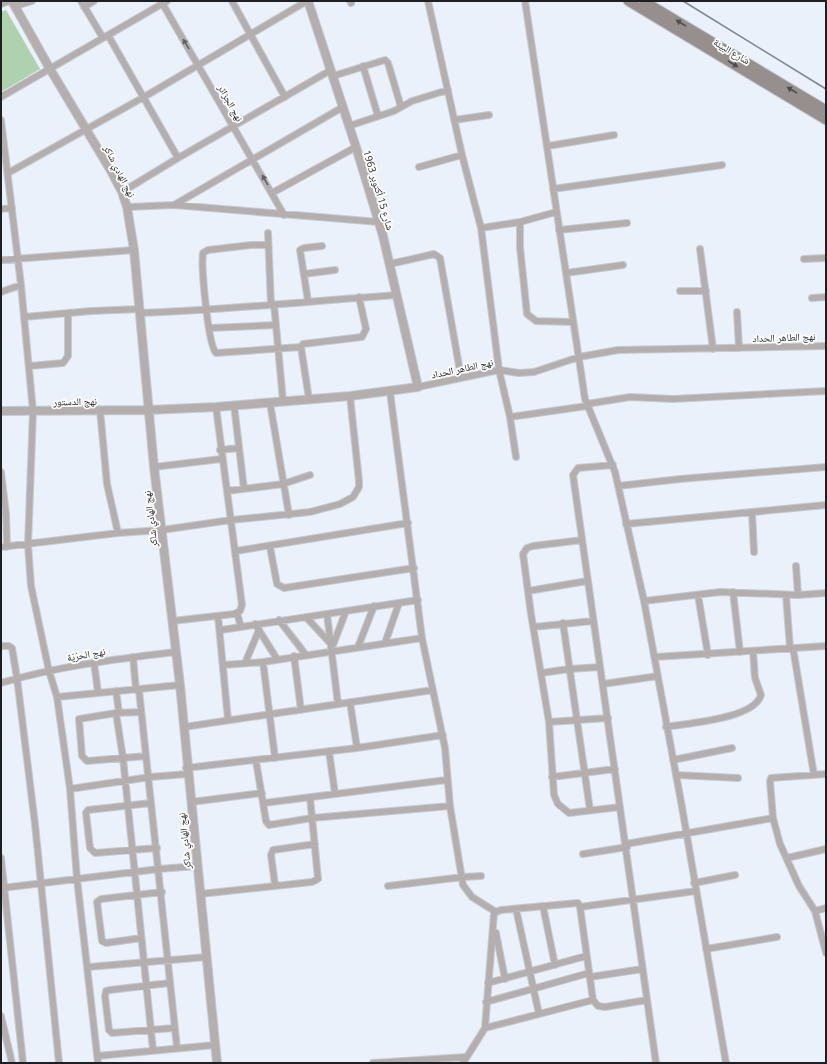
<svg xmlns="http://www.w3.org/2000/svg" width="827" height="1064" font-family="'Open Sans','Noto Naskh Arabic',sans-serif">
<rect width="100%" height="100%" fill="#ebf1fa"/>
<path fill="#aed2ad" d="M6,10L40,69L1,92V12Z"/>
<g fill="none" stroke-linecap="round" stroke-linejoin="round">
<defs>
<path id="minor" d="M81,1L103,38
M161,1L284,215
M232,1L285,97
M350,1L351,3
M428,1L462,155L481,228L499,370L510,417L516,457
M525,1L585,399L615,472L644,601L682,807L726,1063
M1,4L10,1
M15,6L32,1
M84,7L94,1
M108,35L178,158
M363,66L378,116
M333,76L385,60L388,63L401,107
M1,97L167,1
M1,120L21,285L33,411L28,545L31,586L49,671L57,697L70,789L77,879L98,1063
M454,120L489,115
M349,126L394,111L412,101L448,90
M548,146L614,135
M419,167L462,155
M8,173L144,97L307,1
M553,189L722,165
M122,192L178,158L331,70
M272,193L356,147
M174,205L343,107
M127,207L174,205L379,222
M1,209L12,208
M520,222V247L527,314L536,321L573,322
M481,228L520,222L556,212
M559,230L627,223
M268,233L271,305
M268,245H251L208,250L203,253C201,266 208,345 216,353L301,347L303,344L362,337L366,329L359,297
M700,249L713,349
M804,259L826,258
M1,260L134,250
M390,264L434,254L440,258L461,377
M566,273L623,265
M304,274L335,270
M680,291H706
M1,292L21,285
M812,298L826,297
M308,301L300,250L304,248L322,246
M274,304L283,401
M737,312L739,348
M140,313C226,310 311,301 397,295
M24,317L91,311L140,309
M210,328L276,325
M301,347L309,399
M30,366L63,363L68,356V313
M418,387L499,370L519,373L534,372L579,357L618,350L826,346
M390,392L422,638L445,748L450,806L463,885L472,897L496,912
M270,403L289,515
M587,404L630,397L673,399L826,391
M234,405L244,489
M100,410L107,484L118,533
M510,417L587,406
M220,450L239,448
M613,465L578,468L573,475L656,1063
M154,467L221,459
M1,472L6,514L7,547
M618,486L680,479L826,467
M227,491L283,484L310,475
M752,512L754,552
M626,524L826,505
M582,540L533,546L527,548L523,554L531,614L549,722L554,795L558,804L569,813L620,807
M1,547L118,533L162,530L231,520L310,512L340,504L353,497L359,487V481L350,396
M270,547L277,584L284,588L414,568
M236,551L408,523
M796,566L798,595
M528,591L587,581
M733,592L740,652
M698,595L708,655
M786,595L790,648
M644,601L720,592L798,595L826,593
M237,613L241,627
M327,614L338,704
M218,616L228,720
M306,617L331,644
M279,620L306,655
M172,621L234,614L240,611L242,605L216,407
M563,623L590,810
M255,624L277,659
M533,627L593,621
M221,630L418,600
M385,643L399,603
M333,645L346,611
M1,646H9L12,648L17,678L35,824L59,1063
M358,647L374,606
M793,648L814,775
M294,656L301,710
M133,657L136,690
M655,657L826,646
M263,662L275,758
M94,663L98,692
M245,663L259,630
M224,665L263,662L422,638
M541,673L569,669L600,667
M1,683C58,666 117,659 175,652
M603,684L658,676
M139,690L177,1048
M116,691L119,713
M57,697L180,685
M350,702L357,748
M141,712L116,713L79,719L82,756L87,761L146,756
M116,713L123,758L153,1050
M549,722L608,718
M184,727L433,690
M666,727C688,723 754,719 761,695L755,678L753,651
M329,751L335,794
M673,760L732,748
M256,761L266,821L269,825L312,818L450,806
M186,768L357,748L443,735
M826,774L771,778L770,781L773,818L780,844L799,886L815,911L826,953
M676,775L738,778
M552,777L615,769
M70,789L150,777L187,774
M191,802L262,793
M151,803L88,810L86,813L90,848L95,853L157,848
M264,803L446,780
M626,844L773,818
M583,854L627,847
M1,858L23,1063
M787,858L826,849
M694,883L735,875
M275,885L271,855L273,850L315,844
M388,886L463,877L481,876
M2,888L159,869L197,866
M200,894L312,882L318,879L310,797
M543,906L555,965
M580,907L696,891
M516,909L539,1014
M815,911L826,908
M496,933L505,979
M141,938L106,943L102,941L97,902L101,899L162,892
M706,949L777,937
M88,967L207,957
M590,977L642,969
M169,983L110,990L106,991L105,996L109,1030L112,1033L174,1028
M488,983L586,956
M593,1000L598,1006L605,1007L647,1000
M486,1002L589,973
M1,1016L12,1063
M97,1056L215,1045
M373,1063L466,1057
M463,1063L485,1028L494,913L501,910L578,903L580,907L593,1000L485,1028"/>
<path id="tertiary" d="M12,1L50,69L111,171L122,192L127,207L134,250L154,467L180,685L217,1063
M1,411L149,410L216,407L350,396L418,387L383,236L356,147L308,1"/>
<path id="secondary" d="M628,1L826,120
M644,1L826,110"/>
</defs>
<use href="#minor" stroke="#c6cbd3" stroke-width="8"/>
<use href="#tertiary" stroke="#c6cbd3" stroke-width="10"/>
<use href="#secondary" stroke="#c6cbd3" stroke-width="11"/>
<use href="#minor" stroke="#b4afae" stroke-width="6"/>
<use href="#tertiary" stroke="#b4afae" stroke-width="8"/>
<use href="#secondary" stroke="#968f8d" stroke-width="9"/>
<path stroke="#82868c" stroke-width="1.5" d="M683,1L826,89"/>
</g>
<defs><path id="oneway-solid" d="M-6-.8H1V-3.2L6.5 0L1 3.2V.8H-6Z"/></defs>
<g fill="#4d4c4d">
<use href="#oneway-solid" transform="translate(681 23) rotate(-148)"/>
<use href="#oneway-solid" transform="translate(733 64) rotate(31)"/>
<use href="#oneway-solid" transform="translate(792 90) rotate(-149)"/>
</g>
<g fill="#616061">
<use href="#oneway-solid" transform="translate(186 44) rotate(-121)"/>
<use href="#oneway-solid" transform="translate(265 180) rotate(-120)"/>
</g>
<g text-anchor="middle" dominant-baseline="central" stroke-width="3.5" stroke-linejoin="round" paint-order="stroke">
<g font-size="10" fill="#1d1f22" stroke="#fefefe">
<text transform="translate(732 51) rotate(31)">شارع البيئة</text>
<text transform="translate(231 103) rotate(61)">نهج الجزائر</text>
<text transform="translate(120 171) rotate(63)">نهج الهادي شاكر</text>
<text transform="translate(379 190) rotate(73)">شارع 15 أكتوبر 1963</text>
<text transform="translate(784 337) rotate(-2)">نهج الطاهر الحداد</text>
<text transform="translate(462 368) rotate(-12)">نهج الطاهر الحداد</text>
<text transform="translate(75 401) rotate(-1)">نهج الدستور</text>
<text transform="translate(150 519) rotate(-97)">نهج الهادي شاكر</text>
<text transform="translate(86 654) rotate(-10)">نهج الحرّيّة</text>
<text transform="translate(184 841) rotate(-96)">نهج الهادي شاكر</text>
</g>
</g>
<rect width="827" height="1064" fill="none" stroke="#1d1f22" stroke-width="4"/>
</svg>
